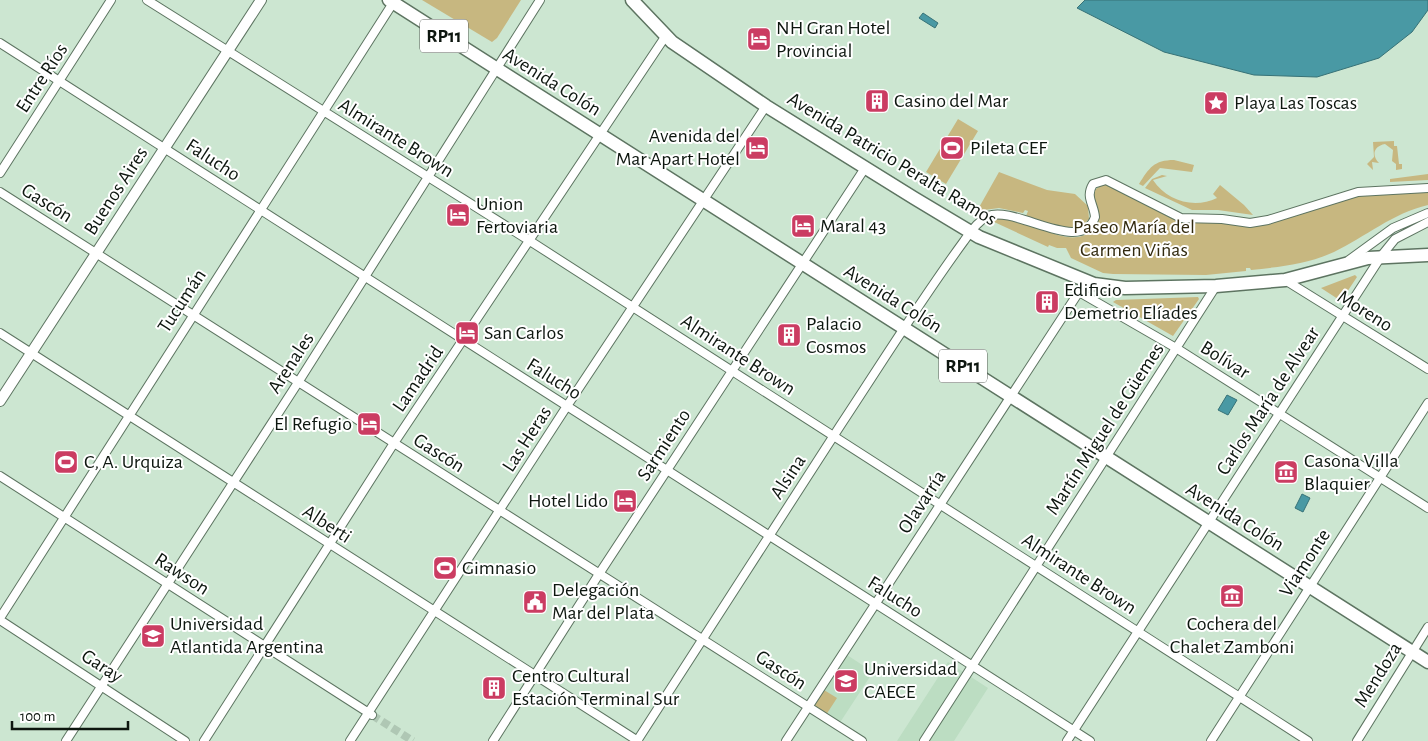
<svg xmlns="http://www.w3.org/2000/svg" width="1428" height="741" font-family="'Alegreya Sans',sans-serif">
<rect width="100%" height="100%" fill="#cce6d1"/>
<path fill="#bcddc2" d="M844,653L873,672L839,724L810,705Z
M948,662L988,688L954,741H897Z"/>
<path fill="#c7b780" d="M422,0H521L497,38L492,42Z
M958,119L978,131L946,184L926,172Z
M1394,141V146H1397L1399,164H1402V169L1396,170V164L1392,161L1393,150L1385,144C1374,146 1371,155 1379,163L1372,162L1373,170L1367,164L1374,157L1373,142Z
M1174,160L1194,165L1192,172L1160,168L1143,186L1139,184C1149,168 1154,160 1174,160Z
M999,172L1047,190L1075,194L1088,206L1089,219C1074,238 1044,222 1026,216L1028,211L1025,210L1023,213L999,208L977,211Z
M1428,174V180L1390,182V179Z
M1162,175L1167,176L1153,180C1167,201 1194,209 1217,198L1213,194L1220,185L1244,205L1253,215L1218,210H1192L1145,188L1152,179Z
M1106,184L1183,222L1215,221L1243,225L1361,195L1428,191V205C1393,213 1365,237 1334,252C1308,264 1279,267 1251,270L1250,268H1246V271L1206,275L1113,274L1103,273L1071,258L1066,248H1057L1049,245L1048,247L992,221C1018,208 1054,245 1082,236C1121,225 1073,192 1106,184Z
M1355,275L1357,277L1341,301L1321,288Z
M1198,297L1199,299L1173,336L1113,302L1116,300Z
M824,690L837,698L826,715L810,705Z"/>
<path fill="#4999a4" stroke="#377277" d="M1085,0H1428V10L1412,32L1379,58L1317,77L1254,75L1164,52L1077,8Z
M923,13L938,23L935,28L919,18Z
M1227,395L1237,400L1228,415L1218,410Z
M1302,494L1310,498L1303,512L1295,508Z"/>
<g fill="none" stroke-linecap="round" stroke-linejoin="round">
<path stroke="#afc7b4" stroke-width="8" stroke-dasharray="8 4" stroke-linecap="butt" d="M372,715L413,741"/>
<defs>
<path id="minor" d="M147,0L530,241L1308,741
M0,43L1090,741
M0,173L111,0
M0,192L862,741
M1349,260L1393,228L1428,213
M1285,280L1428,369
M1079,292L1176,348L1428,508
M0,333L638,741
M0,476L372,715
M0,618L393,3
M0,620L185,741
M66,741L299,381L540,0
M204,741L394,443L665,37
M350,741L567,406L766,106
M493,741L599,574L865,168
M637,741C705,636 772,531 840,426C881,364 920,301 964,241C970,232 978,221 988,216C1015,205 1082,256 1095,217C1094,204 1085,197 1093,184L1106,180L1181,218L1222,219L1250,223L1268,220L1358,192L1428,188
M786,741L1086,281
M924,741L1216,286
M1067,741L1382,255L1395,239L1428,222
M1211,741L1428,403
M1357,741L1428,627"/>
<path id="tertiary" d="M0,401L261,0"/>
<path id="primary" d="M389,0L1428,662
M632,0L672,42L766,106L914,198L979,237L1094,284L1125,288L1216,286L1285,280L1368,258L1428,255"/>
</defs>
<use href="#minor" stroke="#5d7461" stroke-width="10"/>
<use href="#tertiary" stroke="#5d7461" stroke-width="12"/>
<use href="#primary" stroke="#5d7461" stroke-width="15"/>
<use href="#minor" stroke="#fff" stroke-width="8"/>
<use href="#tertiary" stroke="#fff" stroke-width="10"/>
<use href="#primary" stroke="#fff" stroke-width="12"/>
</g>
<defs>
<symbol id="hotel-square" viewBox="-11 -11 22 22"><rect x="-9" y="-9" width="18" height="18" rx="4" fill="#cb3c62" stroke="#fff"/><path d="M-6-4.5h1.5V1H6V5H4.5V3h-9V5H-6ZM-4 0a1.8 1.8 0 1 1 3.6 0ZM.5 0V-2.5h3Q6-2.5 6 0Z" fill="#fff"/></symbol>
<symbol id="building-square" viewBox="-11 -11 22 22"><rect x="-9" y="-9" width="18" height="18" rx="4" fill="#cb3c62" stroke="#fff"/><path d="M-4-6H4V6H1V3H-1V6H-4ZM-2.5-4.3h1.7v1.8h-1.7ZM.8-4.3h1.7v1.8H.8ZM-2.5-1h1.7V.8h-1.7ZM.8-1h1.7V.8H.8Z" fill="#fff"/></symbol>
<symbol id="sight-square" viewBox="-11 -11 22 22"><rect x="-9" y="-9" width="18" height="18" rx="4" fill="#cb3c62" stroke="#fff"/><path d="M0-6L1.8-2.2L6-1.7L2.9 1.2L3.7 5.4L0 3.3L-3.7 5.4L-2.9 1.2L-6-1.7L-1.8-2.2Z" fill="#fff"/></symbol>
<symbol id="stadium-square" viewBox="-11 -11 22 22"><rect x="-9" y="-9" width="18" height="18" rx="4" fill="#cb3c62" stroke="#fff"/><path d="M0-5a6.5 5 0 1 0 0 10a6.5 5 0 1 0 0-10ZM-3.5-1.8h7v3.6h-7Z" fill="#fff"/></symbol>
<symbol id="museum-square" viewBox="-11 -11 22 22"><rect x="-9" y="-9" width="18" height="18" rx="4" fill="#cb3c62" stroke="#fff"/><path d="M0-6L6-3V-2H-6V-3ZM-5-1h2V3h-2ZM-1-1h2V3h-2ZM3-1h2V3H3ZM-6 4H6V6H-6Z" fill="#fff"/></symbol>
<symbol id="civic-square" viewBox="-11 -11 22 22"><rect x="-9" y="-9" width="18" height="18" rx="4" fill="#cb3c62" stroke="#fff"/><path d="M-.6-6.5H3V-4.5H.6V-3L4-1V1h2V6H-6V1h2V-1L-.6-3ZM-1.2 2.5V6h2.4V2.5Z" fill="#fff"/></symbol>
<symbol id="university-square" viewBox="-11 -11 22 22"><rect x="-9" y="-9" width="18" height="18" rx="4" fill="#cb3c62" stroke="#fff"/><path d="M0-5L7-2L0 1L-7-2ZM-4 1L0 2.5L4 1V4Q0 6-4 4Z" fill="#fff"/></symbol>
</defs>
<g fill-rule="evenodd">
<use href="#hotel-square" x="745" y="25" width="28" height="28"/>
<use href="#building-square" x="863" y="87" width="28" height="28"/>
<use href="#sight-square" x="1202" y="89" width="28" height="28"/>
<use href="#hotel-square" x="743" y="134" width="28" height="28"/>
<use href="#stadium-square" x="938" y="134" width="28" height="28"/>
<use href="#hotel-square" x="444" y="201" width="28" height="28"/>
<use href="#hotel-square" x="789" y="212" width="28" height="28"/>
<use href="#building-square" x="1033" y="288" width="28" height="28"/>
<use href="#hotel-square" x="453" y="319" width="28" height="28"/>
<use href="#building-square" x="775" y="321" width="28" height="28"/>
<use href="#hotel-square" x="355" y="410" width="28" height="28"/>
<use href="#stadium-square" x="52" y="448" width="28" height="28"/>
<use href="#museum-square" x="1272" y="458" width="28" height="28"/>
<use href="#hotel-square" x="611" y="487" width="28" height="28"/>
<use href="#stadium-square" x="431" y="554" width="28" height="28"/>
<use href="#museum-square" x="1218" y="582" width="28" height="28"/>
<use href="#civic-square" x="521" y="588" width="28" height="28"/>
<use href="#university-square" x="139" y="622" width="28" height="28"/>
<use href="#university-square" x="832" y="667" width="28" height="28"/>
<use href="#building-square" x="480" y="674" width="28" height="28"/>
</g>
<g text-anchor="middle" dominant-baseline="central" stroke-width="4" stroke-linejoin="round" paint-order="stroke">
<g fill="#fff" stroke="#565c57" stroke-width="1">
<rect x="420" y="19.5" width="48" height="33" rx="4"/>
<rect x="939" y="349.5" width="48" height="33" rx="4"/>
</g>
<g font-size="19" font-weight="bold" fill="#0d160f">
<text x="444" y="36">RP11</text>
<text x="963" y="366">RP11</text>
</g>
<g font-size="20" fill="#0d160f" stroke="#fff" text-anchor="start">
<text x="776" y="28">NH Gran Hotel<tspan x="776" dy="23">Provincial</tspan></text>
<text x="894" y="101">Casino del Mar</text>
<text x="1234" y="103">Playa Las Toscas</text>
<text x="740" y="136" text-anchor="end">Avenida del<tspan x="740" dy="23">Mar Apart Hotel</tspan></text>
<text x="970" y="148">Pileta CEF</text>
<text x="476" y="204">Union<tspan x="476" dy="23">Fertoviaria</tspan></text>
<text x="820" y="226">Maral 43</text>
<text x="1064" y="290">Edificio<tspan x="1064" dy="23">Demetrio Elíades</tspan></text>
<text x="806" y="324">Palacio<tspan x="806" dy="23">Cosmos</tspan></text>
<text x="484" y="333">San Carlos</text>
<text x="352" y="424" text-anchor="end">El Refugio</text>
<text x="1304" y="461">Casona Villa<tspan x="1304" dy="23">Blaquier</tspan></text>
<text x="84" y="462">C, A. Urquiza</text>
<text x="608" y="501" text-anchor="end">Hotel Lido</text>
<text x="462" y="568">Gimnasio</text>
<text x="552" y="590">Delegación<tspan x="552" dy="23">Mar del Plata</tspan></text>
<text x="170" y="624">Universidad<tspan x="170" dy="23">Atlantida Argentina</tspan></text>
<text x="1232" y="624" text-anchor="middle">Cochera del<tspan x="1232" dy="23">Chalet Zamboni</tspan></text>
<text x="864" y="669">Universidad<tspan x="864" dy="23">CAECE</tspan></text>
<text x="512" y="676">Centro Cultural<tspan x="512" dy="23">Estación Terminal Sur</tspan></text>
</g>
<g font-size="20" fill="#0d160f" stroke="#fff">
<text transform="translate(42 78) rotate(-57)">Entre Ríos</text>
<text transform="translate(552 82) rotate(32)">Avenida Colón</text>
<text transform="translate(396 138) rotate(32)">Almirante Brown</text>
<text transform="translate(892 159) rotate(31)">Avenida Patricio Peralta Ramos</text>
<text transform="translate(213 160) rotate(33)">Falucho</text>
<text transform="translate(116 191) rotate(-57)">Buenos Aires</text>
<text transform="translate(47 203) rotate(32)">Gascón</text>
<text transform="translate(893 299) rotate(32)">Avenida Colón</text>
<text transform="translate(182 301) rotate(-57)">Tucumán</text>
<text transform="translate(1365 311) rotate(32)">Moreno</text>
<text transform="translate(738 355) rotate(33)">Almirante Brown</text>
<text transform="translate(1225 360) rotate(32)">Bolívar</text>
<text transform="translate(291 363) rotate(-57)">Arenales</text>
<text transform="translate(418 379) rotate(-56)">Lamadrid</text>
<text transform="translate(554 379) rotate(32)">Falucho</text>
<text transform="translate(1268 401) rotate(-57)">Carlos María de Alvear</text>
<text transform="translate(1105 429) rotate(-57)">Martín Miguel de Güemes</text>
<text transform="translate(527 439) rotate(-57)">Las Heras</text>
<text transform="translate(664 445) rotate(-57)">Sarmiento</text>
<text transform="translate(439 453) rotate(32)">Gascón</text>
<text transform="translate(788 477) rotate(-57)">Alsina</text>
<text transform="translate(922 502) rotate(-57)">Olavarría</text>
<text transform="translate(1235 517) rotate(32)">Avenida Colón</text>
<text transform="translate(327 524) rotate(33)">Alberti</text>
<text transform="translate(1305 563) rotate(-57)">Viamonte</text>
<text transform="translate(182 574) rotate(33)">Rawson</text>
<text transform="translate(1079 574) rotate(33)">Almirante Brown</text>
<text transform="translate(895 597) rotate(32)">Falucho</text>
<text transform="translate(102 666) rotate(33)">Garay</text>
<text transform="translate(781 670) rotate(33)">Gascón</text>
<text transform="translate(1378 675) rotate(-58)">Mendoza</text>
</g>
<g font-size="20" fill="#31290e" stroke="#fff">
<text x="1134" y="227">Paseo María del<tspan x="1134" dy="23">Carmen Viñas</tspan></text>
</g>
</g>
<path d="M12 721v8h116v-8" fill="none" stroke="#0d160f" stroke-width="2.5"/>
<text x="20" y="721" font-size="15" fill="#0d160f" stroke="#ffffff" stroke-width="4" paint-order="stroke">100 m</text>
</svg>
